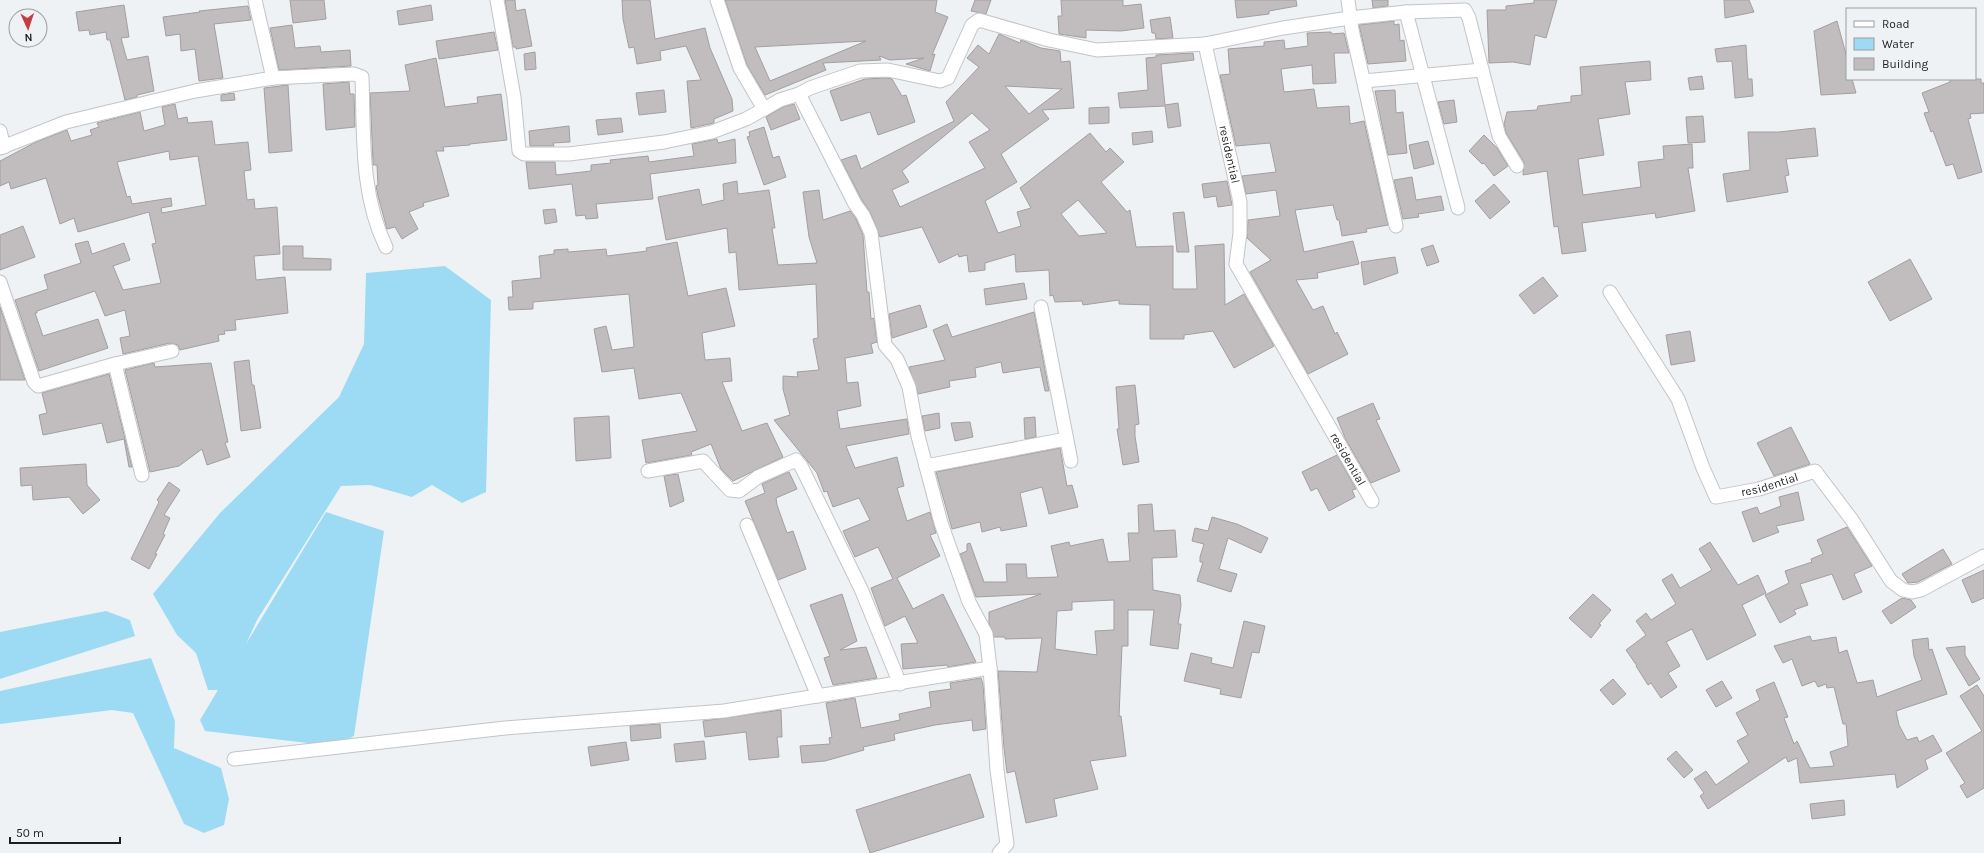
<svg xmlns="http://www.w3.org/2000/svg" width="1984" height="853" font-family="Karla,sans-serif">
<rect width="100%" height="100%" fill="#eff2f4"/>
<path fill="#9ddbf5" d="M445,266L491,300L486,492L462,503L432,485L412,497L370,485L341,486L257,620L246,644L326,512L384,531L354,736L334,746L205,731L200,720L218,690H208L196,653L177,635L153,594L220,513L339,397L364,344L366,273Z
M106,611L130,620L135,636L0,679V632Z
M151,658L175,721L174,748L221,768L229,799L224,825L204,833L184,824L133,713L112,710L0,724V691Z"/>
<path fill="#c1bdbe" stroke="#a39fa0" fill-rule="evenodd" d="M290,0H324L326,19L293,23Z
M505,0H515L516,11L525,9L532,46L516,49V47H513Z
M622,0H650L655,39L705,28L710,48L732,99L733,111L714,119V123L691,128L687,81L701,80L686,46L660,51L661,60L637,64L634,47L629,48L623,19Z
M725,0H937L935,12L948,17L932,55L935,54L930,71L906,64L924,58L890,60L879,56L881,60L823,63L826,70L765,95L747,65ZM866,41L770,81L755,47Z
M975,0H991L986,14L971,11Z
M1061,0H1123V6L1141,4L1144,28L1121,31L1086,30V38L1059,34L1058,16H1062Z
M1235,0H1296L1297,6L1269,11V14L1237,18Z
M1372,0H1388V6L1373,8Z
M1534,0H1557L1546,38L1535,35L1530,65L1513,62L1489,63L1487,10H1506V6L1534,3Z
M1724,0H1749L1754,12L1725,18Z
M124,5L129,37L121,38L127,60L148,56L154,91L137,95V97L125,100L110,40H107L106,32L90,35L89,30L79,31L76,12Z
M431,5L433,20L399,25L397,11Z
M248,6L251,20L214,24L223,78L199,81L195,49L181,51L180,34L166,36L163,17L200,12L199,11Z
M1170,17L1173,38L1156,39L1155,33H1152L1150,20Z
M1394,21V25L1399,24L1400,41L1404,40L1406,61L1368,64L1359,25Z
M1837,21L1847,58V79H1852L1856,93L1821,95L1814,31Z
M292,25L295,48L320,46L321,52L350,50L351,66L279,70L270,28Z
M494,32L498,50L439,59L436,41Z
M1331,32L1332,34L1344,33L1349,53H1334L1336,83L1313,84L1312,65L1281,69L1284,92L1314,89L1317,108L1349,106L1350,124L1364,121L1388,225L1366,229L1367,232L1342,236L1339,220H1337L1333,205L1295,210L1304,252L1353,241L1359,264L1317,273L1318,278L1296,280L1313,310L1323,306L1335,334L1337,332L1348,354L1308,374L1250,272L1271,260L1247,238L1248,220L1280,216L1276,190L1246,194L1242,176L1276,172L1270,143L1236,146L1220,75L1230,74L1228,49L1264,46V42L1284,40L1285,49L1308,46L1307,33Z
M999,34L1020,43L1021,40L1041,48L1060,51L1061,62L1070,61L1074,108L1042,110L1049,119L1001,154L1017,182L985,201L998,233L1021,226L1017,212L1031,208L1020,188L1090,133L1106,152L1110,148L1124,162L1101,182L1127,212L1130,210L1136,247L1173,246V289H1197L1195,246L1224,244L1225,305L1244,294L1274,346L1234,368L1213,331L1184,335V339H1150V305L1119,304V300L1083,305L1082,301L1055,302L1053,295L1050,296L1049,270L1016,272L1015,254L985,263V270L969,272L967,255L959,257L958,254L939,263L922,227L880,237L870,212L862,200L841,160L856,155L861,169L954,121L946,102L979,67L967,58L978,45L989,54ZM1005,86L1062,89L1029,114ZM972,113L990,130L969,142L985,168L900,207L892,190L909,182L902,171ZM1078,200L1107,233L1079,236L1061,214Z
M1746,45L1748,79H1752L1753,96L1735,98L1732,61L1717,62L1715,49Z
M535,52L536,69L525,70L524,54Z
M1193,53L1194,60L1161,64L1165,105L1178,103L1181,126L1168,128L1165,106L1120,108L1118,93L1148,90L1146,58L1156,57V55Z
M436,58L445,107L478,103L477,97L501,94L507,140L470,144V145L443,147L444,151H436L449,196L423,203L424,206L409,212L418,229L402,239L395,227L387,229L378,196L376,186L378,185L377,165H373V162L370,93L410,91L405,65Z
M1650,61L1651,80L1625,82L1630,114L1598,119L1604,155L1578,159L1583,195L1641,187L1638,162L1664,159L1663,146L1692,144L1693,168H1688L1695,211L1656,218L1655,213L1582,223L1586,251L1562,254L1558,226L1554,227L1547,171L1523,175L1524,162L1506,133L1504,124L1507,112L1537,110L1538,106L1571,102V96L1582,95L1580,67Z
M1702,76L1704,89L1690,90L1688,78Z
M887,78L892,79L902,96L906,95L915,122L878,135L870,112L841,121L830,91L865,79Z
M1950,79H1981V83H1984V113L1970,114L1971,118L1968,119L1982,172L1958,179L1953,164L1946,166L1933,131L1931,132L1924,113L1929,112L1922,93L1950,82Z
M349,82L350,94H354L355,127L326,130L323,84Z
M288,85L292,151L269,153L264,88Z
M664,90L666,112L639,115L636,93Z
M1395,90L1396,113L1403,112L1407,153L1388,155L1375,91Z
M234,93L235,100L221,101V95Z
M1454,100L1457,122L1444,124L1438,102Z
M175,104L178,119L187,117L188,123L212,121L215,145L248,142L251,170L244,171L247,200L254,199L255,209L277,207L280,254L254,256L256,280L285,277L288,313L235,320L236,330L224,331L225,334L218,335L219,341L180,350L178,345L170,343L123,354L120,338L130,336L125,310L105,316L95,291L37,311V313H35L43,336L98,319L108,348L39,371L15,300L48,289L44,275L81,263L75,244L88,241L92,254L124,243L130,260L113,266L123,290L161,283L152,244L156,243L149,212L78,232L74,218L60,224L46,178L11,189L9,182L0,186V161L36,142L67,130L71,141L92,135L90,130L99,127L97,123L140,112L144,131L165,125L162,107ZM169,151L170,160L198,156L206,205L162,213L161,208L172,206L171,198L132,204L130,196L127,197L117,162Z
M794,104L800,119L771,130L766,117L783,107Z
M1109,107V123L1089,124V108Z
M1703,116L1705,142L1688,143L1686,117Z
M621,118L623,132L598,135L596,120Z
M569,126L570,142L553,143L554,146H530L529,131Z
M764,127L773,158L779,156L786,177L764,185L747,137L750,136L749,132Z
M1815,128L1818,156L1786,159L1789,175L1785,176L1788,192L1727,202L1723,174L1750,170L1748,132H1779Z
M1152,131L1153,142L1133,145L1132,133Z
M1484,135L1497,148L1508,166L1494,176L1484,163L1482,164L1469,151Z
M717,139L718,143L735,139L736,163L650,174L653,199L596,204L598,218L586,219L585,215L576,216L572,184L529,189L526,162H555L556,175L591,171V165L611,163L610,160L648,156L649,162L694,156L692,144Z
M1428,141L1434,164L1414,169L1409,145Z
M1412,177L1416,200L1441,196L1444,210L1418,214L1419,217L1403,219L1394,180Z
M737,181L738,194L769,190L775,228H772L778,265L817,263L809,237L803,192L819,190L823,220L850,211L856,219L863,235L867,292H869L871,319L874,318L877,342L871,344L873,353L845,358L847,383L858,382L861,406L837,411L840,429L907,419L909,434L846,446L855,468L897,457L904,486L897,488L907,521L930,512L936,533L930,535L940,556L897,578L913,609L943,594L976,662L948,667L947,665L903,669L901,644L918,643L905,616L885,626L871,588L893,579L878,547L855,557L843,531L870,520L859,498L833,507L827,491L824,492L817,473L774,420L790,415L783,389V376L798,377L797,372L819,370L813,339L818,338L816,284L739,290L736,252L729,253L727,228L666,240L658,197L699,189L702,205L724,200L723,184Z
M1227,181L1232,205L1218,207L1216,196L1204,198L1202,184Z
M1494,184L1510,202L1490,219L1475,201Z
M555,209L557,222L545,224L543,210Z
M1184,212L1189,252H1177L1173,213Z
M23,226L35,257L0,270V235Z
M677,242L688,296L726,288L735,326L702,333L705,360L730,358L732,381L722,382L742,431L767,423L783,457L733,481L721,469L711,444L691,452L692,455L646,463L642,440L697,431L681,393L639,399L634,368L602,372L594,329L606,326L612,350L634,347L629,294L533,302V309L509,310L508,297H513L512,281L541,278L539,256L554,254V250L568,249V252L606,249L607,256L647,251L646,248Z
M1433,245L1439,262L1427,266L1421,249Z
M283,246H303V258L331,259V270H283Z
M1395,257L1398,273L1364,285L1361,262Z
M1910,259L1932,299L1890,321L1868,282Z
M1543,277L1558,296L1534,314L1519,295Z
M1024,283L1027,299L986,305L984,289Z
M920,305L927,327L892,338L889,314Z
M0,307L25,380H0Z
M1034,312L1049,391H1045L1040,367L1003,373L1001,362L975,368L976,377L949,381L950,387L918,394L909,367L945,360L933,330L947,324L952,337Z
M1690,331L1695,361L1671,365L1666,335Z
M249,360L252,385H254L261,428L241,431L234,362Z
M154,363L155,367L211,363L228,442L225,443L230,457L207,465L202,449L179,466L150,472L125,370Z
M109,374L132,467H129L124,439L107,443L102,423L43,435L39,415L47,413L42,393Z
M1135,385L1139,424L1135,425V436L1139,462L1123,465L1117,429H1119L1116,387Z
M1373,403L1380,419L1376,420L1400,471L1371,483L1346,440L1337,418Z
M939,413L940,428L925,431L922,416Z
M609,416L611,458L576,461L574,418Z
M1035,417L1036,437L1025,439L1024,418Z
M970,422L973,437L955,441L951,423Z
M1791,427L1810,464L1774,476L1757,443Z
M1060,448L1067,486L1072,485L1078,507L1049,514L1042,487L1020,493L1027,526L1001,531L1000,527L982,532L980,522L952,529L936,472Z
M1337,455L1356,489L1352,490L1355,497L1329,511L1317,488L1311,491L1302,472Z
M86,464L87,485L100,500L83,514L69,497L33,500L32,485L21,486L20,468Z
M789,472L797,489L776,498L777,505L787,533L793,531L806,569L778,580L745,501L765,493L762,484Z
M678,474L684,501L670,507L664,476Z
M169,482L180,490L164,515L170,518L163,534L165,535L155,554H157L149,569L131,559L159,502L157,500Z
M1798,492L1804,520L1776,526L1779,532L1753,542L1742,512L1757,507L1760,514L1781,506L1779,497Z
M1152,504L1154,531L1175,530L1177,557L1152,558L1153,590L1180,595L1181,606L1178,624H1181L1178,649L1150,645L1154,610H1128V646H1122L1119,716H1121L1126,756L1090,761L1098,789L1054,799L1057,816L1026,823L1015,771L1007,773L1004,748L998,671L1037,672L1042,638L1005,639V637H994L989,623V612L1041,594L976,597L960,554L967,551V544L970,543L984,582H1007L1006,564H1026L1027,578L1058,577L1051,546L1069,542L1070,546L1103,539L1108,562L1130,561L1128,533H1139L1138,505ZM1114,600V630L1095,631L1097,655L1055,649L1057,611L1072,610V602Z
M1212,517L1237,524L1268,538L1261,553L1228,538L1219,569L1237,574L1231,592L1197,581L1203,562H1200V557L1204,544L1192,541L1195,528L1208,531Z
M1847,527L1872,566L1854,574L1862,592L1843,600L1832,574L1800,584L1808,605L1794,610L1796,614L1780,623L1765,595L1789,583L1785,571L1812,562L1811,559L1823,554L1817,540Z
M1710,542L1738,585L1758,575L1766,593L1742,605L1756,635L1707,660L1692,629L1666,642L1680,666L1668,673L1677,687L1661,698L1651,683L1648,685L1636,666H1637L1626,650L1646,635L1636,621L1646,613L1651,620L1676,604L1662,580L1672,574L1680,588L1712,570L1699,549Z
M1943,549L1952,564L1918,582L1908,583L1902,574Z
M1984,570V598L1972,603L1962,580Z
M842,594L857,641L840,650L866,647L877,678L833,685L824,658L830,656L810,605Z
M1593,594L1611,610L1599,624L1601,625L1591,638L1569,618Z
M1902,598L1911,600L1916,607L1891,624L1882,611Z
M1244,621L1265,626L1259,653L1252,652L1241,698L1220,694L1221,689L1184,681L1191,653L1212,658L1211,663L1233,668Z
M1810,636L1812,641L1836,637L1839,653L1847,650L1857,683L1873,680L1877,697L1922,680L1914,656L1912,640L1928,638L1929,650L1932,649L1947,694L1896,711L1899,725L1907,740L1917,737L1919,742L1933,735L1942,751L1925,760L1928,769L1897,788L1895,774L1800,783L1797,758L1788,762L1786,757L1708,809L1700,796L1704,793L1694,779L1706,771L1716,785L1749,762L1737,741L1748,735L1736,713L1760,700L1756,690L1774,682L1788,717L1784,718L1794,744L1797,741L1810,768L1834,766L1830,752L1848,746L1846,724H1843L1834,687L1827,688L1826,684L1818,687L1815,681L1802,686L1792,659L1783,663L1774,646Z
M1965,646V655L1980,679L1969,686L1946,648Z
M981,678L983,684L986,729L973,731L972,720L935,725L894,734L895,740L863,747L864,750L825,761L802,763L800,746L830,744L829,738L832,737L826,703L855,698L861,728L900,720L899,714L931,707L929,692L951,689L950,683Z
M1613,679L1626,694L1613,705L1600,690Z
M1722,681L1732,698L1716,707L1706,690Z
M1977,685L1984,696V788L1967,798L1960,786L1965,783L1946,753L1982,731L1960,696Z
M781,710L782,737H777L779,757L749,760L746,732L705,737L703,721Z
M660,724L661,738L631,741L630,726Z
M704,741L706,759L676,762L674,744Z
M626,742L629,760L591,766L588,747Z
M1676,751L1693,770L1684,778L1667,759Z
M970,774L984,817L870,853L856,810Z
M1844,800L1845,815L1812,819L1810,804Z"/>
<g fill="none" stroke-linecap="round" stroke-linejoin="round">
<defs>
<g id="minor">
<path d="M255,0L273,78"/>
<path d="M497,0L514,97L519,151L524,154H569L664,142L712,132L746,119L764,109"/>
<path d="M717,0L740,68L764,109L780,100L799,94L810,88L860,71L888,70L940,81L948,78L972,25L979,20L1049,40L1097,50L1205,44L1283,28L1350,18L1406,12L1465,10L1469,18L1499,136L1517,166"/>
<path d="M1348,0L1352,30L1396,226"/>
<path d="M1406,12L1458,208"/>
<path id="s1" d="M1205,44L1240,202V233L1236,264L1372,501"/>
<path d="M1364,81L1481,70"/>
<path d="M0,131L4,147"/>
<path d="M0,148L66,122L195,91L273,78L354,74L362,77C364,133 360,194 386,247"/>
<path d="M0,282L34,382L38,386L115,364L142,475"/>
<path id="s2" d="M1610,292L1678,399L1703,468L1716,497L1759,489L1815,471L1852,520L1891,581L1903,590L1912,592L1921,590L1984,556"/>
<path d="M1041,307L1071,461"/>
<path d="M115,364L172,351"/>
<path d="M926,466L1066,439"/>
<path d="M648,471L703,461L730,490L739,491L758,477L796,460L801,466L861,589L900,684"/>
<path d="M747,525L818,696"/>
<path d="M990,668L997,770L1007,844L999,853"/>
<path d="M234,759L505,728L724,711L990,668L986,634L969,602L941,523L918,436L909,387L897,359L885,345L871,233L863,215L855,204L799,94"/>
</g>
</defs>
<use href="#minor" stroke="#c2c4c7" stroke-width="15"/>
<use href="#minor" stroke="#fff" stroke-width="13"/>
</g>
<g text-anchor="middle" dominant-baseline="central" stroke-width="3.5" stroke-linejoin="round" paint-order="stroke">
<g font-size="12" fill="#1d1e1f" stroke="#eff2f4">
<text stroke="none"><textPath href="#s1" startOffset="113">residential</textPath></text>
<text stroke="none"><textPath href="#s1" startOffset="449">residential</textPath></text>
<text stroke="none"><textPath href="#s2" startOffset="287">residential</textPath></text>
</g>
</g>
<rect x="1846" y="8" width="130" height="72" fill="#eff2f4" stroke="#9b9d9f"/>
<rect x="1854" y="21" width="20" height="6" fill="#ffffff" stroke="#9b9d9f"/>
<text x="1882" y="28" font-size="12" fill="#1d1e1f">Road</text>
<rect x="1854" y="38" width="20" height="12" fill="#9ddbf5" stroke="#9b9d9f"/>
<text x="1882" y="48" font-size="12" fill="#1d1e1f">Water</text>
<rect x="1854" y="58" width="20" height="12" fill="#c1bdbe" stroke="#9b9d9f"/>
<text x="1882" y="68" font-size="12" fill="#1d1e1f">Building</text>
<g transform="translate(28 28) rotate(177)"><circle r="19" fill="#eff2f4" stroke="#9b9d9f"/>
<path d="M0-3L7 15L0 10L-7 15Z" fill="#ca3b40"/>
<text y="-6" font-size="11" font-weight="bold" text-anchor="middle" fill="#1d1e1f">N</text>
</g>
<path d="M10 837v6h110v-6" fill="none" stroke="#1d1e1f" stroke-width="2"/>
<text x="16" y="837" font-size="12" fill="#1d1e1f" stroke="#eff2f4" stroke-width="3" paint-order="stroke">50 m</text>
</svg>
